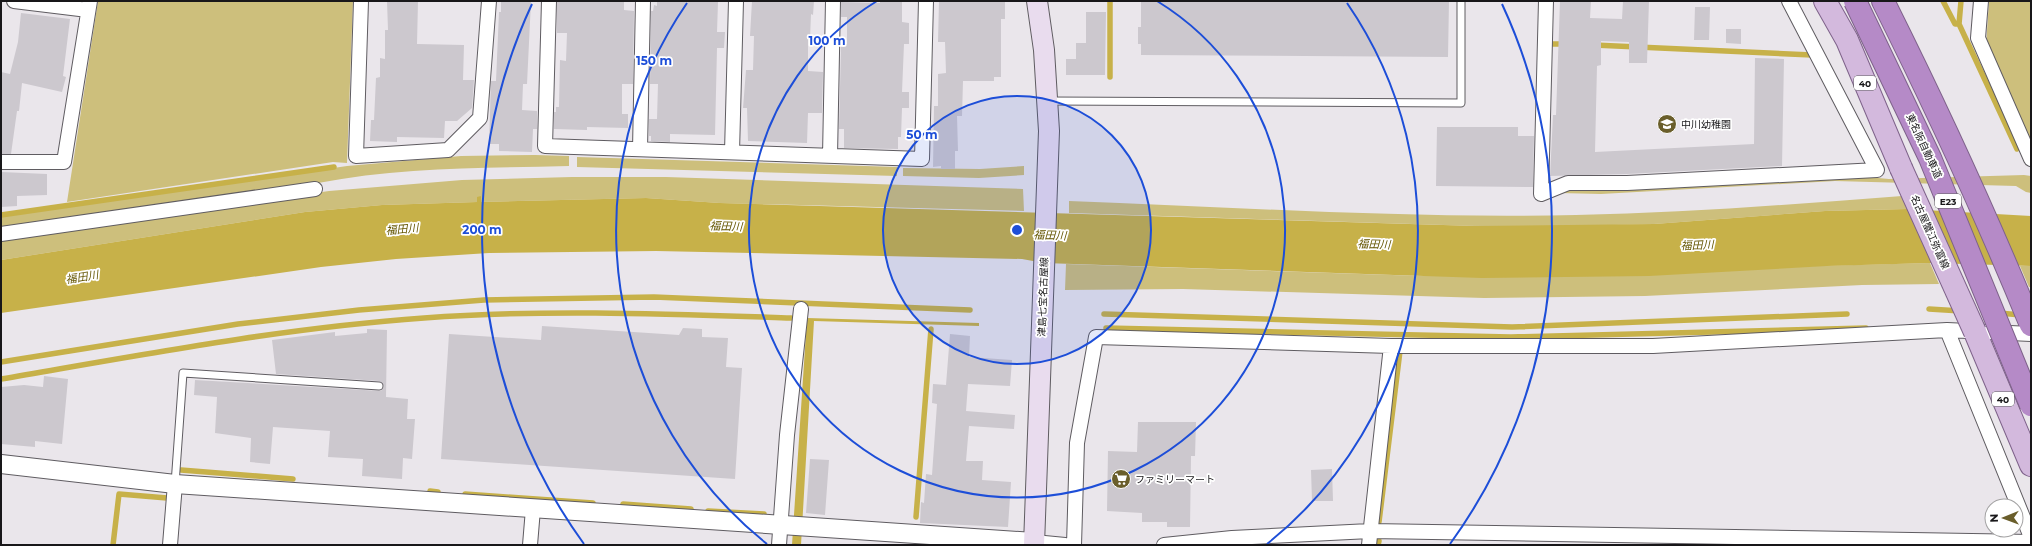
<svg xmlns="http://www.w3.org/2000/svg" width="2032" height="546" font-family="Montserrat,'Noto Sans JP',sans-serif">
<rect width="100%" height="100%" fill="#eae6eb"/>
<path fill="#cdbf7c" d="M98,1H353L347,163L333,162L67,202Z
M1989,1H2031V148L1986,46Z
M535,155L569,156V166C486,168 400,167 318,183L1,227V217L347,166L461,156Z
M577,157L897,167V176L577,167Z
M1024,166V175L979,178L903,176V168L980,169Z
M2024,175L2031,176V193L2026,192L2016,186L1835,181L1601,194L1559,193L1571,187L1856,176L1889,179Z
M572,177H666L1023,189L1024,211L720,203L646,198L481,202V196L477,202L382,205L305,212L1,260V239L329,191L462,180Z
M1902,196L1907,209L1825,211L1654,224L1571,226H1476L1069,213V201C1237,207 1408,219 1576,215C1685,213 1794,204 1902,196Z
M1930,263L1939,284L1862,285L1645,296L1484,298L1183,289L1065,290L1066,264L1422,276Z
M2020,266H2031V287H2029Z"/>
<path fill="#c7b149" d="M481,196V202L646,198L720,203L1476,226L1654,224L1825,211L1907,209L2031,216V266L1930,263L1827,266L1649,276L1482,278L1044,263L1022,259L656,251L489,253L396,259L321,267L1,313V260L305,212L382,205L477,202V197Z
M807,318L979,323V326L814,321L801,545H792Z"/>
<g fill="none" stroke-linecap="round" stroke-linejoin="round">
<path stroke="#c7b149" stroke-width="5.5" d="M1943,1L1955,24H1959
M1961,1L1959,24L2017,149
M1553,44H1565
M1594,45L1812,55
M1110,77V1
M1,215L334,167
M1929,309L1961,311
M1999,313L2021,315
M1104,314L1512,327L1847,314
M1106,328L1511,337L1866,328
M1,362L238,324L359,310L484,300L654,297L970,310
M1,379C141,355 282,328 424,318C546,309 669,314 791,318
M181,470L293,479
M430,491L438,492
M465,494L593,503
M623,504L691,509
M708,511L764,514
M916,517L931,329
M1379,522L1400,351
M113,545L119,494L167,498
M1378,545L1379,541"/>
</g>
<path fill="#ccc8ce" d="M387,1H418L417,44L464,45L463,80H474L472,108L457,121H445L444,138L397,137V142L370,141L371,120H374L376,78L380,77V58L385,59V30H388Z
M501,1H531L527,84H523L522,110L537,111V129H533L532,152L499,151V144H489L491,81H496L499,12H501Z
M557,1H624V10L634,11L633,84H622V114H628V128L587,127V130L554,129V112H556V107H559L560,60L566,61L567,33H557Z
M657,1L718,2L717,32H725L724,48H717L715,135L670,134V142L651,141V136H649V119H657L658,84H650L651,11H653L654,5L657,6Z
M752,1H814L813,15L811,14L810,39H808V71L823,72L822,113H808L807,143L748,141L747,108H743L746,70H753L754,36H750Z
M880,1H902V22L909,23V44H904L902,92H909V108H902L901,137H898V149L844,148V129H839L841,47H844V44H847V17H841V2L880,3Z
M939,1H1005V19H1001V77H994V81H963L962,116H957L958,151H955V169H941V166L933,167L934,106H938V74L946,73L945,42H938Z
M1141,1H1449L1448,57L1141,55V44H1138V27H1141Z
M1560,1H1591L1590,18L1622,19L1623,1H1649L1647,63H1629V42L1601,41V65L1597,66L1595,152L1754,144L1755,58L1784,59L1782,166L1627,174L1550,176L1553,115H1556Z
M1695,7H1710L1709,40H1694Z
M1086,12H1106L1105,75H1066V59H1076V43H1086Z
M21,13L70,19L63,76L66,77L62,92L22,83L19,111H17L11,154H1V72L10,74L18,42Z
M1726,29H1741V44L1726,43Z
M1437,127H1518V136H1534L1533,187L1436,186Z
M1,172L47,174V195L17,196V206L1,207Z
M542,326L679,335L683,328L702,329V337L728,338L726,367L742,368L735,479L441,459L449,334L541,340Z
M367,329L387,330L386,397L408,399L407,419H415L412,459L403,458L402,479L362,476L363,459L328,457L330,431L273,427L270,464L250,462L251,438L215,433L217,397L194,395L195,380L381,391L384,386L379,381L276,374L272,340L335,332V336L367,333Z
M950,334L970,336L969,357L1012,360L1010,386L968,384L966,411L1015,415L1014,429L969,426L966,461H983L982,480L1011,482L1008,527L920,523L921,502L924,503L926,474L932,475L937,404L932,403L933,384L946,385Z
M44,376L68,379L62,444L35,441V447L1,444V387L24,385L43,387Z
M1138,422H1196L1195,456H1191L1190,527H1167V522H1142V513L1107,511L1108,451L1137,452Z
M810,459L829,460L825,515L806,513Z
M1332,469L1333,501H1312L1311,470Z"/>
<g fill="none" stroke-linecap="round" stroke-linejoin="round">
<defs>
<path id="service" d="M1049,101L1461,103V1
M175,484L183,373L379,386"/>
<path id="minor" d="M14,1L88,10
M361,1L356,156L448,150L480,118L489,1
M549,1L545,146L922,159L926,1
M1546,1L1541,194L1568,183H1627L1877,170L1789,1
M1981,1L1978,38L2031,159
M640,149L643,1
M732,152L736,1
M830,156L833,1
M1,162H64L90,1
M1,234L315,189
M1947,330L2031,334
M1034,542L1065,545
M170,545L175,484
M530,545L533,509
M779,545L787,435L801,309
M1074,545L1077,443L1096,337L1391,346H1653L1947,330L2031,537
M1164,545L1232,538L1370,531L2031,542
M1369,545L1391,346"/>
<path id="tertiary" d="M1,464L175,484L1034,542"/>
<path id="secondary" d="M1034,545L1049,131L1044,50L1037,1"/>
<path id="primary" d="M1825,1L1847,40L1901,168
M1975,332L2031,465"/>
<path id="motorway" d="M1883,1C1936,107 1986,215 2031,325"/>
</defs>
<use href="#service" stroke="#5f5c61" stroke-width="9"/>
<use href="#minor" stroke="#5f5c61" stroke-width="16"/>
<use href="#tertiary" stroke="#5f5c61" stroke-width="20"/>
<use href="#secondary" stroke="#5f5c61" stroke-width="22"/>
<use href="#primary" stroke="#7e628a" stroke-width="24"/>
<use href="#motorway" stroke="#7e628a" stroke-width="24"/>
<use href="#service" stroke="#fff" stroke-width="7"/>
<use href="#minor" stroke="#fff" stroke-width="14"/>
<use href="#tertiary" stroke="#fff" stroke-width="18"/>
<use href="#secondary" stroke="#e9dcee" stroke-width="20"/>
<use href="#primary" stroke="#d3b9dd" stroke-width="22"/>
<use href="#motorway" stroke="#b58ac7" stroke-width="22"/>
<defs>
<path id="primary-bridge" d="M1901,168L1975,332"/>
<path id="motorway-bridge" d="M1855,1L1930,158L2031,405"/>
</defs>
<use href="#primary-bridge" stroke="#7e628a" stroke-width="24" stroke-linecap="butt"/>
<use href="#motorway-bridge" stroke="#7e628a" stroke-width="24" stroke-linecap="butt"/>
<use href="#primary-bridge" stroke="#d3b9dd" stroke-width="22"/>
<use href="#motorway-bridge" stroke="#b58ac7" stroke-width="22"/>
</g>
<circle cx="1017" cy="230" r="134" fill="#1d4ed8" fill-opacity=".12"/>
<g fill="none" stroke="#1d4ed8" stroke-width="2">
<circle cx="1017" cy="230" r="134"/>
<path d="M1157 1A268 268 0 1 1 877 1"/>
<path d="M767 544A401 401 0 0 1 687 3M1347 3A401 401 0 0 1 1267 544"/>
<path d="M584 544A535 535 0 0 1 532 4M1502 4A535 535 0 0 1 1450 544"/>
</g>
<defs>
<symbol id="school-disc" viewBox="-11 -11 22 22"><circle r="9.5" fill="#6a5e2b" stroke="#fff"/><path d="M0-5L7-2L0 1L-7-2ZM-4 1L0 2.5L4 1V4Q0 6-4 4Z" fill="#fff"/></symbol>
<symbol id="supermarket-disc" viewBox="-11 -11 22 22"><circle r="9.5" fill="#6a5e2b" stroke="#fff"/><path d="M-6-5.5h2.5l.6 2H6L4.5 2H-2.5L-4.4-4H-6ZM-1.5 3.2a1.3 1.3 0 1 0 .1 0ZM3 3.2a1.3 1.3 0 1 0 .1 0Z" fill="#fff"/></symbol>
</defs>
<g fill-rule="evenodd">
<use href="#school-disc" x="1656" y="113" width="22" height="22"/>
<use href="#supermarket-disc" x="1110" y="468" width="22" height="22"/>
</g>
<g text-anchor="middle" dominant-baseline="central" stroke-width="3.5" stroke-linejoin="round" paint-order="stroke">
<g fill="#fff" stroke="#5d5d5e" stroke-width="1">
<rect x="1854" y="76" width="22" height="14" rx="3"/>
<rect x="1935" y="194" width="26" height="14" rx="3"/>
<rect x="1992" y="392" width="22" height="14" rx="3"/>
</g>
<g font-size="9" font-weight="bold" fill="#181719">
<text x="1865" y="83">40</text>
<text x="1948" y="201">E23</text>
<text x="2003" y="399">40</text>
</g>
<g font-size="10" fill="#181719" stroke="#fff" text-anchor="start">
<text x="1681" y="124">中川幼稚園</text>
<text x="1135" y="479">ファミリーマート</text>
</g>
<g font-size="10" fill="#181719" stroke="#fff">
<text transform="translate(1924 146) rotate(65)">東名阪自動車道</text>
<text transform="translate(1930 232) rotate(66)">名古屋蟹江弥富線</text>
<text transform="translate(1043 297) rotate(-88)">津島七宝名古屋線</text>
</g>
<g font-size="11" font-style="italic" fill="#655602" stroke="#fff">
<text transform="translate(726 226) rotate(2)">福田川</text>
<text transform="translate(402 229) rotate(-5)">福田川</text>
<text transform="translate(1050 235) rotate(2)">福田川</text>
<text transform="translate(1374 244) rotate(2)">福田川</text>
<text transform="translate(1697 245) rotate(-2)">福田川</text>
<text transform="translate(82 277) rotate(-9)">福田川</text>
</g>
</g>
<circle cx="1017" cy="230" r="6" fill="#1d4ed8" stroke="#fff" stroke-width="2"/>
<g font-size="12" text-anchor="middle" font-weight="bold" fill="#1d4ed8" stroke="#fff" stroke-width="3.5" stroke-linejoin="round" paint-order="stroke">
<text x="827" y="45">100 m</text>
<text x="654" y="65">150 m</text>
<text x="922" y="139">50 m</text>
<text x="482" y="234">200 m</text>
</g>
<rect width="2032" height="546" fill="none" stroke="#181719" stroke-width="4"/>
<g transform="translate(2004 518) rotate(269)"><circle r="19" fill="#ffffff" stroke="#a3a2a3"/>
<path d="M0-3L7 15L0 10L-7 15Z" fill="#6a5e2b"/>
<text y="-6" font-size="11" font-weight="bold" text-anchor="middle" fill="#181719">N</text>
</g>
</svg>
